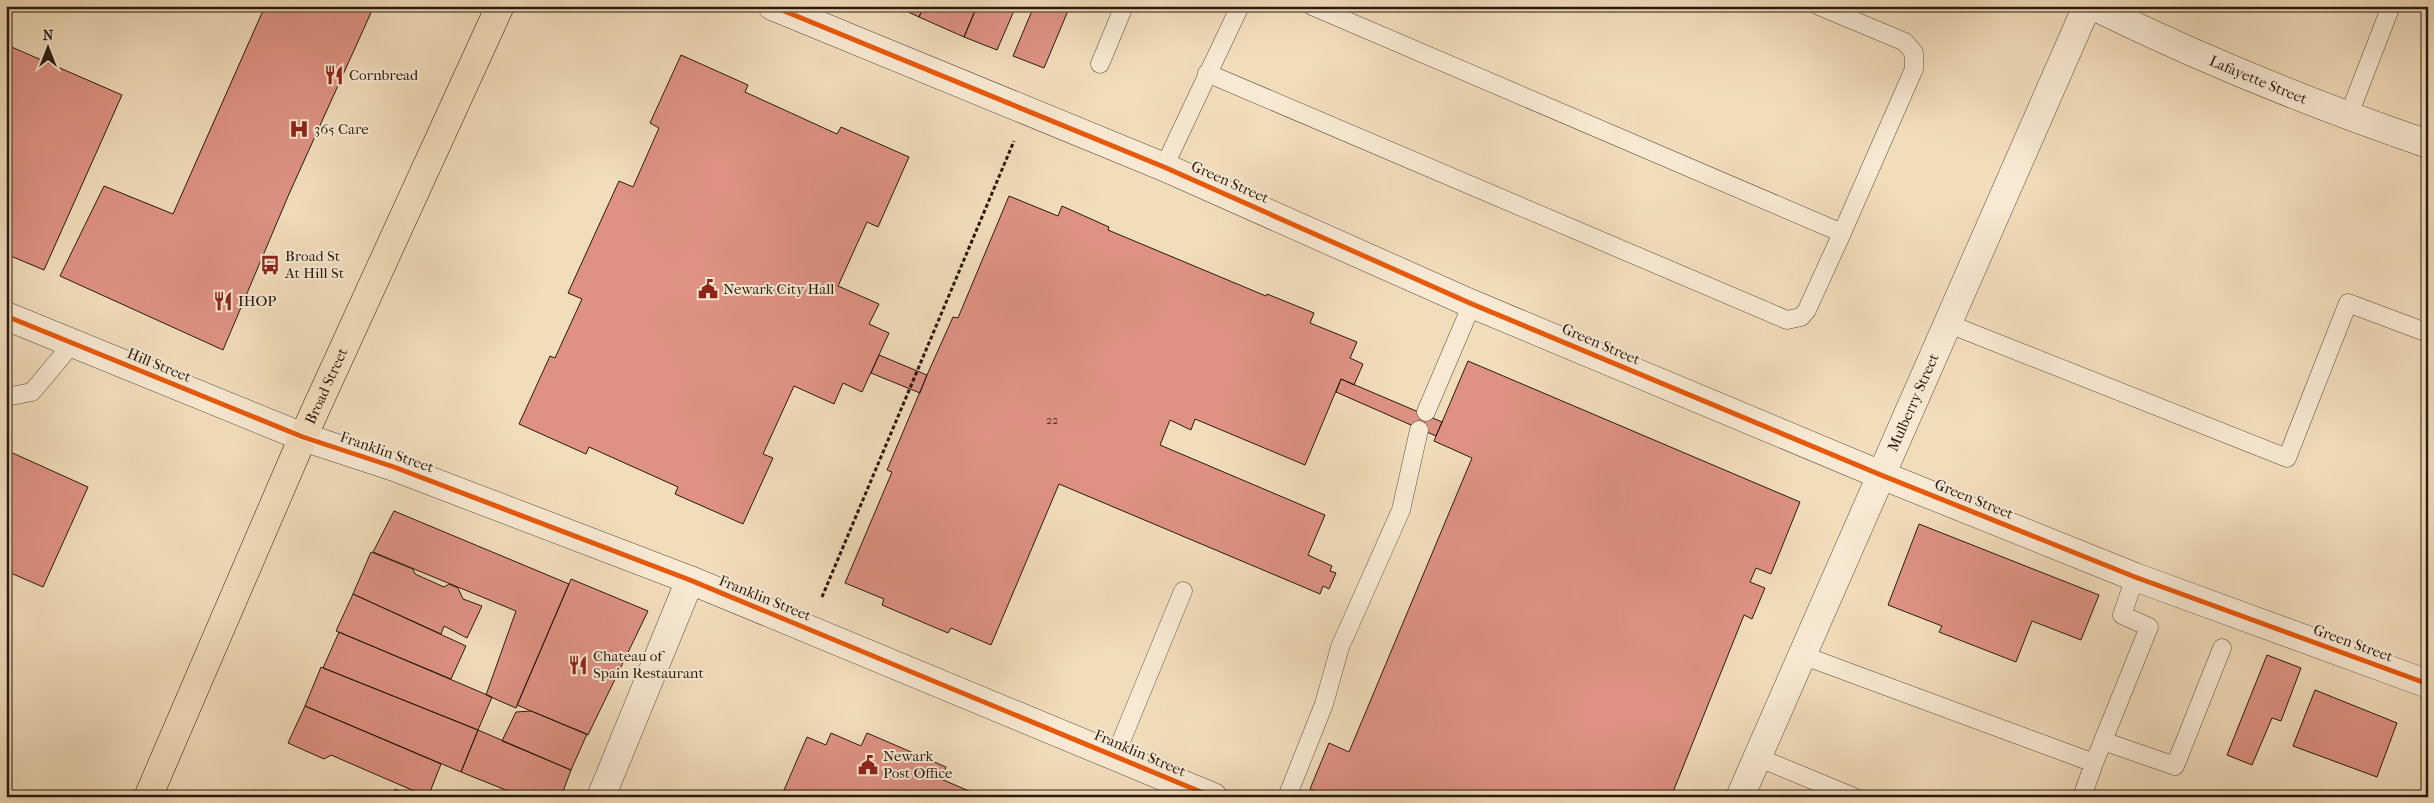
<svg xmlns="http://www.w3.org/2000/svg" width="2434" height="803" font-family="'IM FELL French Canon',serif">
<rect width="100%" height="100%" fill="#f2ddbb"/>
<filter id="stains"><feTurbulence type="fractalNoise" baseFrequency=".004" numOctaves="4"/><feColorMatrix values="0 0 0 0 .2 0 0 0 0 .09 0 0 0 0 .02 0 0 0 .5 -.17"/></filter>
<radialGradient id="worn" r=".72"><stop offset=".6" stop-color="#630" stop-opacity="0"/><stop offset="1" stop-color="#630" stop-opacity=".3"/></radialGradient>
<path fill="#df9283" stroke="#281911" d="M265,6H374L289,194L223,350L60,276L104,186L173,214Z
M895,6H924L919,17Z
M924,6H977L964,37L919,17Z
M977,6H1016L997,50L964,37Z
M1034,6H1070L1044,68L1013,56Z
M7,45L122,95L44,270L6,254Z
M681,55L748,85L745,92L837,134L841,127L909,157L878,227L867,222L838,286L879,304L869,324L889,333L862,392L843,383L834,404L794,386L763,454L773,458L743,524L675,494L678,487L589,447L586,454L519,424L550,356L555,358L582,299L568,293L619,181L633,187L659,128L650,123Z
M1009,196L1058,216L1062,206L1109,227L1108,230L1266,296L1267,294L1314,313L1310,323L1357,342L1350,358L1363,364L1354,385L1341,379L1305,465L1195,419L1191,430L1170,420L1160,445L1325,515L1308,555L1332,566L1330,571L1336,573L1329,589L1323,586L1320,594L1059,484L991,645L951,628L948,633L882,605L884,599L845,583L892,472L887,470L927,375L953,317L958,318Z
M272,254L277,256L269,273L264,270Z
M879,355L927,375L920,393L871,373Z
M1468,361L1800,502L1771,574L1756,568L1750,582L1765,588L1752,619L1744,615L1671,797H1327L1310,789L1329,743L1349,752L1472,458L1434,441Z
M1341,379L1442,422L1436,436L1336,392Z
M6,450L88,487L43,587L6,571Z
M394,511L569,584L516,708L486,695L516,611L373,552Z
M1919,524L2099,595L2081,640L2032,621L2016,662L1939,632L1942,626L1888,605Z
M371,552L413,569L415,574L444,587L449,584L458,588L463,599L482,606L467,638L444,626L441,634L353,594Z
M571,579L648,611L588,735L517,705Z
M353,594L466,646L451,679L336,631Z
M339,632L492,697L478,730L323,668Z
M2267,655L2301,668L2281,721L2272,718L2252,765L2227,755Z
M321,667L478,730L461,772L305,706Z
M2315,690L2397,723L2377,777L2293,746Z
M305,706L441,764L428,797L331,755L324,759L288,743Z
M531,711L587,734L571,770L502,741L516,712Z
M478,730L571,770L561,797H523L461,772Z
M831,733L861,746L867,733L946,767L941,779L983,797H781L807,737L826,745Z
M395,789L413,797H393Z"/>
<g fill="none" stroke-linecap="round" stroke-linejoin="round">
<defs>
<path id="service" d="M1312,6L1842,233L1914,69V53L1905,42L1819,6
M1100,64L1124,6
M1207,73L1787,320L1801,317L1807,310L1842,233
M2348,117L2391,6
M1164,167L1240,6
M1949,324L2287,458L2348,303L2428,333
M6,397L32,392L73,343
M1426,412L1472,304
M1802,655L2094,763L2082,797
M2103,741L2175,766L2222,648
M1115,756L1183,591
M1757,757L1854,797
M2094,763L2149,627L2122,615L2135,577
M1287,797L1324,704L1340,647L1401,510L1419,430"/>
<path id="minor" d="M772,6L1164,167L1472,304L1881,475L2135,577L2428,684
M6,316L303,437L394,467L690,580L1213,797
M601,797L690,580"/>
<g id="tertiary">
<path id="s1" d="M2093,6C2201,59 2314,105 2428,144"/>
<path id="s2" d="M1740,797L2087,6"/>
</g>
<g id="primary">
<path id="s3" d="M148,797L303,437L500,6"/>
</g>
</defs>
<use href="#service" stroke="#5a4a3c" stroke-width="19"/>
<use href="#minor" stroke="#5a4a3c" stroke-width="29"/>
<use href="#tertiary" stroke="#5a4a3c" stroke-width="29"/>
<use href="#primary" stroke="#281911" stroke-width="29"/>
<path stroke="#281911" stroke-width="3" stroke-dasharray="4 2.5" stroke-linecap="butt" d="M822,597L1014,141"/>
<use href="#service" stroke="#f7e9d3" stroke-width="18"/>
<use href="#minor" stroke="#f7e9d3" stroke-width="28"/>
<use href="#tertiary" stroke="#f7e9d3" stroke-width="28"/>
<use href="#primary" stroke="#f2ddbb" stroke-width="28"/>
<defs>
<path id="cycleway" d="M772,6L1164,167L1472,304L1881,475L2135,577L2428,684
M6,316L303,437L394,467L690,580L1213,797"/>
</defs>
<use href="#cycleway" stroke="#f7e9d3" stroke-width="8"/>
<use href="#cycleway" stroke="#e8590c" stroke-width="5"/>
</g>
<defs>
<symbol id="restaurant-bare" viewBox="-9 -9 18 18"><path d="M-5-6h1v4h1v-4h1v4h1v-4h1v5L-1.5 .5V6h-2V.5L-5-1ZM5-6V6H3V1.5H1.5Q1.5-4 5-6Z" fill="#8f2418" stroke="#f7e9d3" stroke-width="2.5" paint-order="stroke"/></symbol>
<symbol id="hospital-bare" viewBox="-9 -9 18 18"><path d="M-5-5h3v3.5h4V-5h3V5h-3V1.5h-4V5h-3Z" fill="#8f2418" stroke="#f7e9d3" stroke-width="2.5" paint-order="stroke"/></symbol>
<symbol id="bus-bare" viewBox="-9 -9 18 18"><path d="M-5-6H5V4H4V6H2V4H-2V6H-4V4H-5ZM-3.5-4V0h7V-4ZM-3.5 1.2v1.5H-2V1.2ZM2 1.2v1.5H3.5V1.2Z" fill="#8f2418" stroke="#f7e9d3" stroke-width="2.5" paint-order="stroke"/></symbol>
<symbol id="civic-bare" viewBox="-9 -9 18 18"><path d="M-.6-6.5H3V-4.5H.6V-3L4-1V1h2V6H-6V1h2V-1L-.6-3ZM-1.2 2.5V6h2.4V2.5Z" fill="#8f2418" stroke="#f7e9d3" stroke-width="2.5" paint-order="stroke"/></symbol>
</defs>
<g fill-rule="evenodd">
<use href="#restaurant-bare" x="320" y="61" width="28" height="28"/>
<use href="#hospital-bare" x="285" y="115" width="28" height="28"/>
<use href="#bus-bare" x="256" y="251" width="28" height="28"/>
<use href="#civic-bare" x="694" y="275" width="28" height="28"/>
<use href="#restaurant-bare" x="209" y="287" width="28" height="28"/>
<use href="#restaurant-bare" x="564" y="651" width="28" height="28"/>
<use href="#civic-bare" x="854" y="751" width="28" height="28"/>
</g>
<g text-anchor="middle" dominant-baseline="central" stroke-width="4" stroke-linejoin="round" paint-order="stroke">
<g font-size="12" fill="#56372e">
<text x="1052" y="420">22</text>
</g>
<g font-size="15" fill="#281911" stroke="#f7e9d3" text-anchor="start">
<text x="349" y="75">Cornbread</text>
<text x="314" y="129">365 Care</text>
<text x="285" y="256">Broad St<tspan x="285" dy="17">At Hill St</tspan></text>
<text x="723" y="289">Newark City Hall</text>
<text x="238" y="301">IHOP</text>
<text x="593" y="656">Chateau of<tspan x="593" dy="17">Spain Restaurant</tspan></text>
<text x="883" y="756">Newark<tspan x="883" dy="17">Post Office</tspan></text>
</g>
<g font-size="15" fill="#281911" stroke="#f7e9d3">
<text stroke="none"><textPath href="#s1" startOffset="181">Lafayette Street</textPath></text>
<text transform="translate(1230 182) rotate(24)">Green Street</text>
<text transform="translate(1601 344) rotate(23)">Green Street</text>
<text transform="translate(159 365) rotate(22)">Hill Street</text>
<text stroke="none"><textPath href="#s3" startOffset="448">Broad Street</textPath></text>
<text stroke="none"><textPath href="#s2" startOffset="431">Mulberry Street</textPath></text>
<text transform="translate(387 452) rotate(19)">Franklin Street</text>
<text transform="translate(1974 499) rotate(22)">Green Street</text>
<text transform="translate(765 598) rotate(22)">Franklin Street</text>
<text transform="translate(2353 643) rotate(20)">Green Street</text>
<text transform="translate(1140 753) rotate(23)">Franklin Street</text>
</g>
</g>
<rect width="2434" height="803" fill="none" stroke="#f2ddbb" stroke-width="25"/>
<rect x="8" y="8" width="2419" height="788" fill="none" stroke="#281911" stroke-width="2.5"/>
<rect x="12" y="12" width="2409" height="778" fill="none" stroke="#281911"/>
<g transform="translate(48 48)" stroke="#f7e9d3" stroke-width="4" paint-order="stroke">
<path d="M0-4L9 19L0 12L-9 19Z" fill="#281911"/>
<text y="-8" font-size="14" font-weight="bold" text-anchor="middle" fill="#281911">N</text>
</g>
<rect width="100%" height="100%" filter="url(#stains)"/>
<rect width="100%" height="100%" fill="url(#worn)"/>
</svg>
